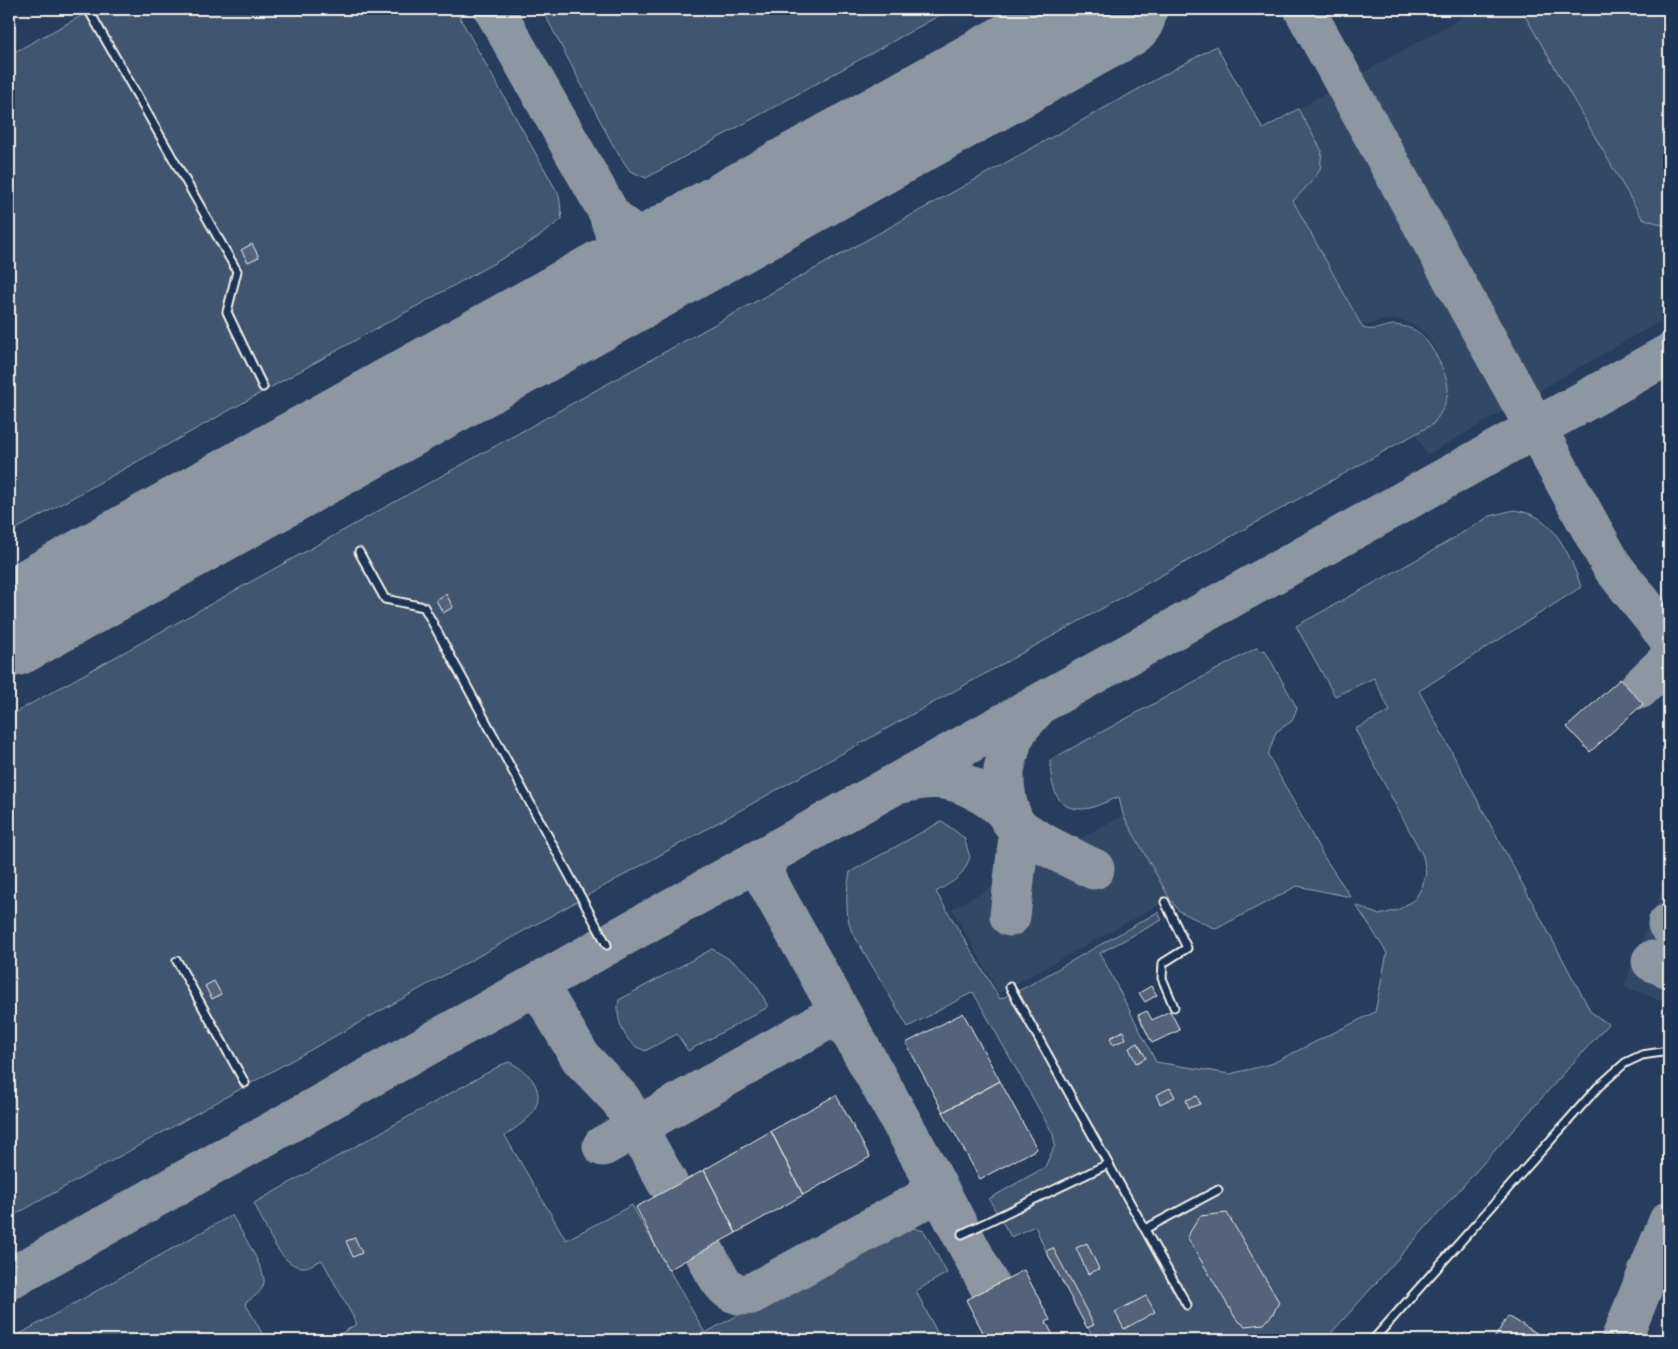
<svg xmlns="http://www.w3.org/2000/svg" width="1678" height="1349" font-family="Dekko,sans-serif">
<rect width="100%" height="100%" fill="#263d5d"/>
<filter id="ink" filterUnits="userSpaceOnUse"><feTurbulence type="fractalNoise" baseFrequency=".02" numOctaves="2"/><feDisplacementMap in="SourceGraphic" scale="10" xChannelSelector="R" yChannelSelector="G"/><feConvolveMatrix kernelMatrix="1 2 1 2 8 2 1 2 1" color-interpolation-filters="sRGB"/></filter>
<g filter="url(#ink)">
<path fill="#334966" d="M1477,9H1522L1642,218L1669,227V316L1427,455L1416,434L1438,417L1447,403L1449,388L1445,371L1435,349L1425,333L1412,324L1399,320H1384L1363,326L1293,200L1311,183L1321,162L1322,152L1298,109Z
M1123,815L1170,899L999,993L952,909Z
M1669,872V1004L1624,986Z"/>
<path fill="#40546f" stroke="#9aa2ac" d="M94,9H455L559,195L562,219L537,238L514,252L9,533V55Z
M542,9H951L646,178L630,171L615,149Z
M1521,9H1669V227L1642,218Z
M1216,46L1263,129L1298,109L1322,151L1320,169L1315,178L1293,201L1363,328C1374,332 1383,326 1393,325C1399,325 1407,327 1412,329C1427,333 1449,375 1448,390C1447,404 1441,413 1433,424L9,1218V716Z
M1514,510C1519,511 1525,512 1530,514C1557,523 1573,562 1581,587L1419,691L1591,1012L1608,1024L1325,1340H1090L1091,1333L1044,1247L1035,1226L1011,1237L989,1199L1045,1167L1055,1145L1053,1134L973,992L908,1027L851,930C845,910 846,892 850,872L942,821L964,838L970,857C961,880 955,880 936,892L1000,999L1024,988L1158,912L1162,920L1100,953L1156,1062L1230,1074L1271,1064L1375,1012L1387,953L1356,905L1379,915L1398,910L1415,899L1422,887L1426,873L1423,856L1355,729L1390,711L1374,678L1335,696L1296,626L1434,550L1490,516Z
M1258,647L1262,651L1265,650L1297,708L1292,721L1276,732L1268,755L1324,857L1351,897L1297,886L1216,929L1179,911L1170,899L1123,815L1119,797C1110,800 1100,805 1090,808C1055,815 1051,786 1050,760Z
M712,949C741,965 754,976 768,1007L688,1051L677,1034L645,1051C642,1049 637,1048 634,1045C622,1036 615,1015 619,1000Z
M509,1062C531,1072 549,1093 530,1116C523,1124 513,1129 505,1136L566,1240L632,1205L705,1333L904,1226L924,1231L947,1273L916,1291L941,1340H330L357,1324L322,1260C316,1262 310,1267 304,1267C280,1269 264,1222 254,1203L501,1065Z
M232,1215C239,1228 266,1270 264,1283C262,1293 252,1298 245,1303L266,1340H9Z"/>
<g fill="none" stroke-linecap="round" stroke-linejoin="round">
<path stroke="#8d97a2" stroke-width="41" d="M494,9L609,213C632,243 661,244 696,242
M1304,9L1612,566L1669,638L1668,636L1669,640
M589,302C602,284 616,264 616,241C616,232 611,222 609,213
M1639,689L1669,660
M902,783C937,774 961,778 990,799C994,802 999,805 1002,808C1008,813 1010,821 1016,826C1040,844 1067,856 1094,869
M771,853L765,865L764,876L931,1175L990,1287
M1010,916L1019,836L1007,805L1004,786V769L1012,740L1019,727L1036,708
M1668,924L1669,925
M1652,961L1669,968
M523,992C532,992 540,992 546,999L581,1058L621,1100L667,1182
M603,1146L826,1020L841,1022L848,1027
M705,1253C716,1272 724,1299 751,1294L921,1201L929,1191L932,1178
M9,1279L755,862L1669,354
M1621,1340L1669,1221"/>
<path stroke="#8d97a2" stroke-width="104" d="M9,625L1115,9"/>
</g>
<path fill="#52647b" stroke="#f4f1e8" d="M252,244L259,257L248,262L241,250Z
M446,594L453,607L443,613L436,600Z
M1620,679L1643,704L1590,752L1567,727Z
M214,981L221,994L212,999L205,986Z
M1151,986L1157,995L1145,1002L1139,993Z
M1147,1011L1152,1020L1170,1011L1180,1030L1152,1043L1138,1015Z
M963,1013L1000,1081L943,1112L906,1043Z
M1123,1031L1126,1039L1113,1045L1110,1038Z
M1138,1043L1146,1058L1136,1063L1129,1048Z
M1000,1081L1037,1149L980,1179L943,1112Z
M1170,1088L1175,1097L1160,1104L1156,1095Z
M836,1095L870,1157L803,1195L771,1131Z
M1197,1096L1200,1104L1189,1108L1186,1100Z
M771,1131L803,1195L736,1233L704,1170Z
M704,1170L736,1233L668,1270L636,1207Z
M1227,1213L1279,1302L1273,1314L1264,1324L1245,1326L1236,1319L1187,1237L1200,1216Z
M355,1238L362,1253L353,1257L346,1241Z
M1087,1243L1099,1269L1088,1274L1076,1248Z
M1053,1248L1094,1325L1087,1328L1046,1251Z
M1024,1270L1050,1320L1046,1322L1053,1335L1042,1340H1015L1014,1339L1011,1340H987L966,1300Z
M1146,1296L1155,1312L1124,1329L1115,1312Z
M1508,1316L1548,1340H1493Z
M969,1335L971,1340H959Z"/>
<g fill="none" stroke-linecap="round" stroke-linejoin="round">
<defs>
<path id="lane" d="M88,9L237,271L227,312L263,387
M359,552L385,599L424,607L607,945
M1165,902L1187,948L1163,963L1162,978L1174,1007
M177,961L245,1083
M1010,987L1187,1305
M1145,1229L1218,1190
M962,1234L1108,1164
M1373,1340L1598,1087L1625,1063L1642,1055L1669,1051"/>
</defs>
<use href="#lane" stroke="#f4f1e8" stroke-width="11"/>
<use href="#lane" stroke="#1d3557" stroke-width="7"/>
</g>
</g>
<rect width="1678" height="1349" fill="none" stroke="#1d3557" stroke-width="30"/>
<rect x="15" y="15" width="1648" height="1319" fill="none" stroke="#f4f1e8" stroke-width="2" filter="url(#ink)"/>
</svg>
